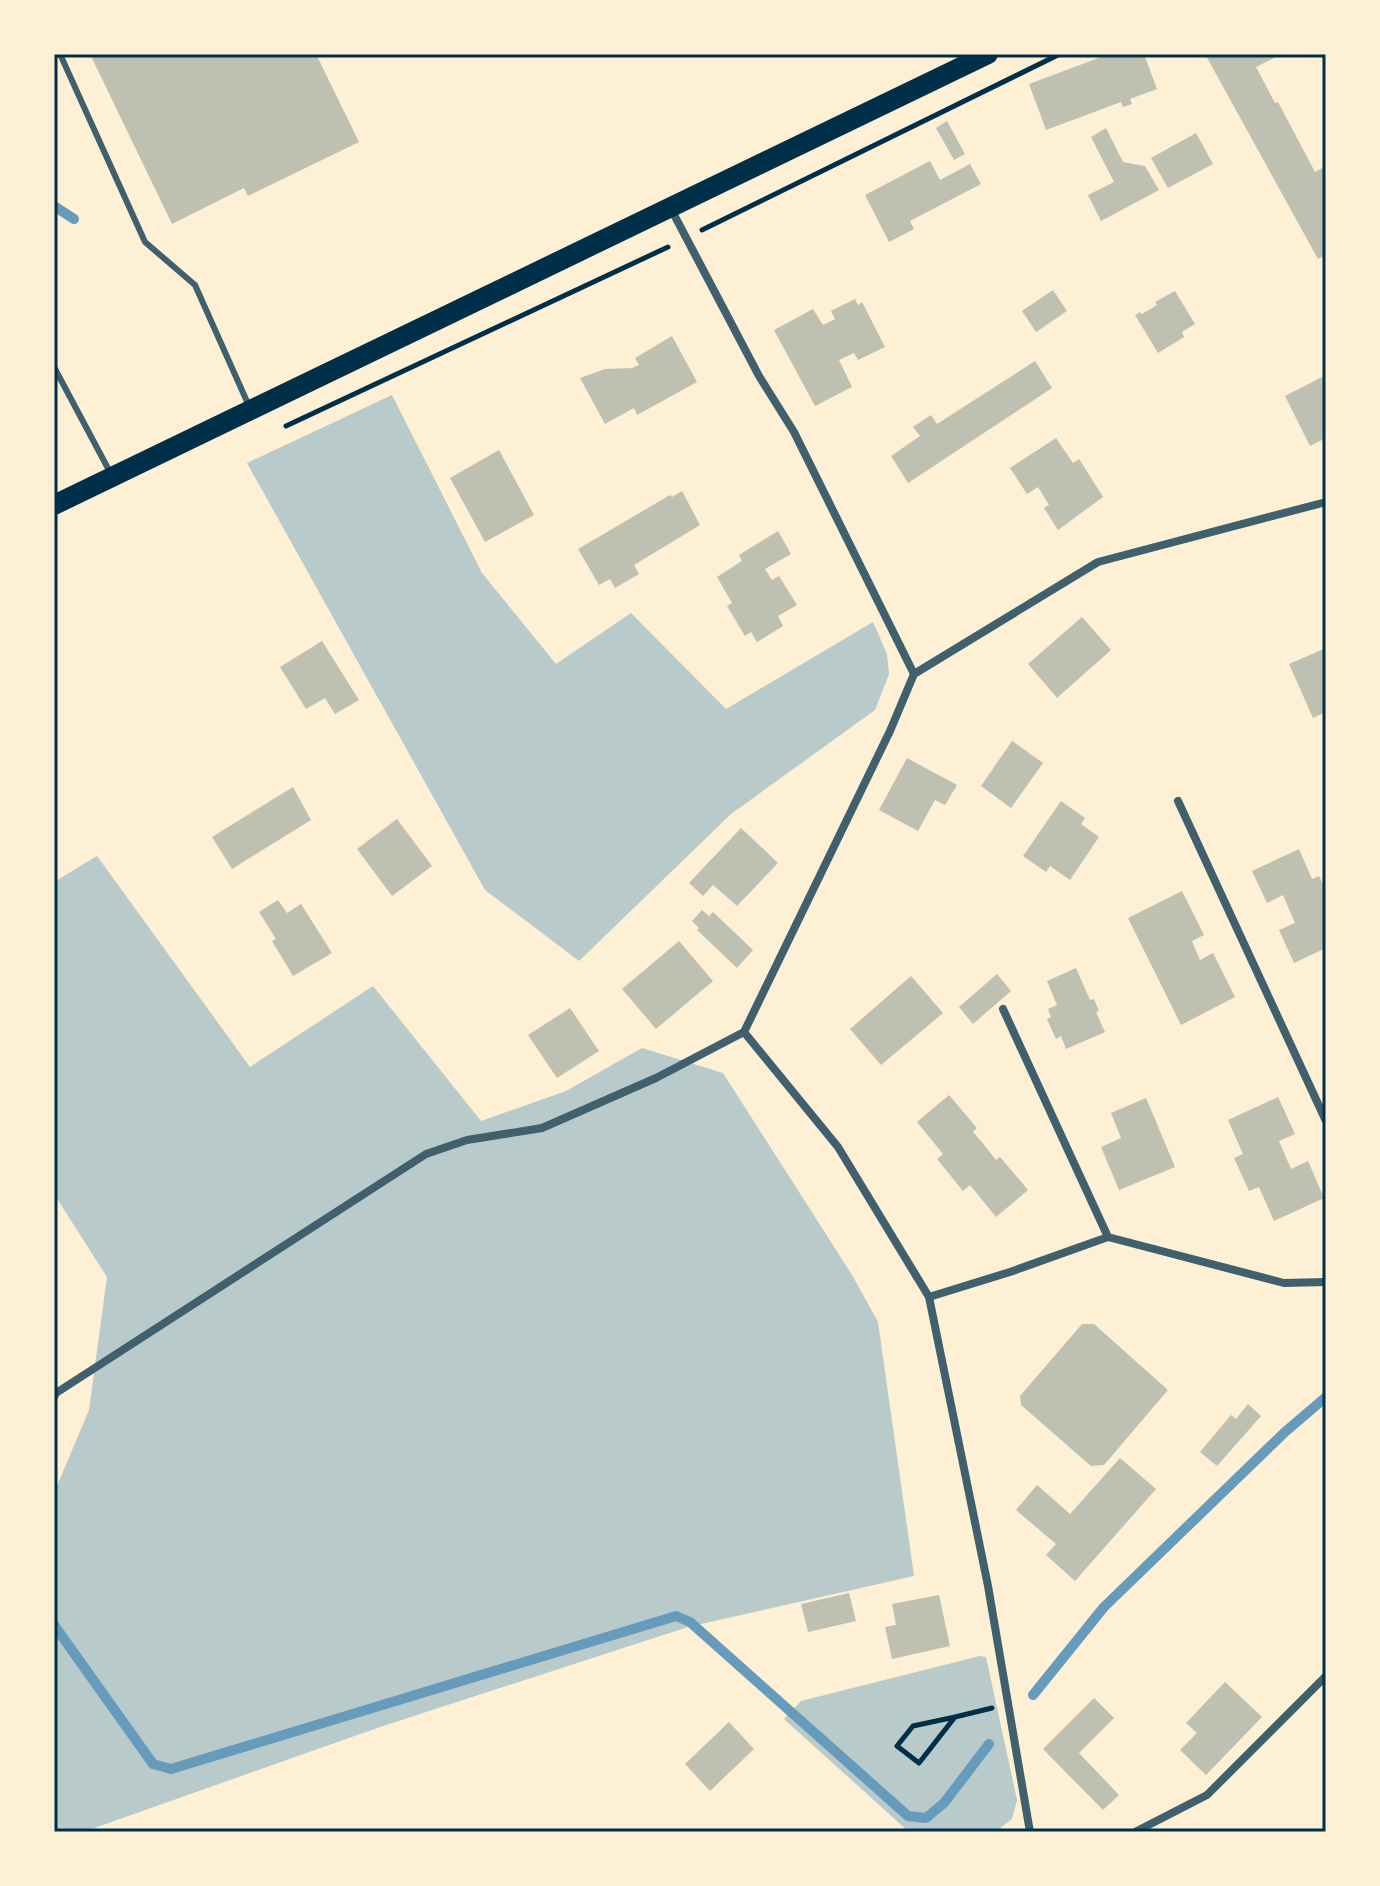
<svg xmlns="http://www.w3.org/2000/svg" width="1380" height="1886" font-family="Signika,sans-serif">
<rect width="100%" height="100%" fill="#fdf0d5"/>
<path fill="#b9caca" d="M392,395L482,573L556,664L631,613L726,709L873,622L887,654L889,674L875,710L731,814L579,961L485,890L247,463Z
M97,856L250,1067L373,986L481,1121L566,1091L642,1048L723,1073L852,1275L878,1322L914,1576L688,1627L380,1727L83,1832H54V1493L89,1410L107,1277L54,1194V882Z
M980,1656L986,1657L1017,1800L1012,1819L995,1832H909L784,1719L801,1701Z"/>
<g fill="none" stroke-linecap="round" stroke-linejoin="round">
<path stroke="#669bbc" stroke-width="10" d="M54,206L74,219
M54,1625L153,1764L171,1769L676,1616L690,1622L908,1816L926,1818L944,1803L989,1744
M1033,1695L1104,1607L1285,1432L1326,1397"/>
</g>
<path fill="#bec0b2" d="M90,54H316L359,142L248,196L244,188L172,224Z
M1109,54H1144L1157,89L1130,99L1132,104L1123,107L1121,102L1046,130L1029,84Z
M1205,54H1282L1256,67L1275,103L1278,102L1315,172L1326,166V255L1318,259Z
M947,121L965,154L954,160L936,128Z
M1106,128L1123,162L1145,166L1159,190L1101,221L1088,195L1114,182L1091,137Z
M1196,133L1213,164L1168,188L1151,158Z
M930,161L940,180L970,164L981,184L910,221L914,229L889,242L865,195Z
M1053,290L1067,311L1036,332L1022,311Z
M1175,291L1195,324L1182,332L1184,337L1158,353L1135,315L1140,312L1142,314L1157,305L1155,302Z
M855,299L858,305L862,302L885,347L858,360L854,353L839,360L852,387L815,406L774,330L813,309L823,325L835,319L831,311Z
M672,336L697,382L637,415L634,408L605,424L580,378L605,369L632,368L639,365L635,358Z
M1035,361L1052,388L908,483L891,456L920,436L913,427L931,415L937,424Z
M1326,375V438L1310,446L1285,396Z
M1056,438L1073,463L1079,459L1103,497L1058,530L1044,508L1049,505L1038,487L1027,494L1010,468Z
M499,450L534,515L485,542L450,478Z
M682,491L700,525L634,565L639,574L615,588L610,579L599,585L578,549L670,495L672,497Z
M778,531L791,554L765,569L772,580L779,576L797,605L778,616L783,626L757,642L751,632L745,636L727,606L732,603L717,577L742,561L739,555Z
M1082,617L1111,650L1057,698L1028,664Z
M322,641L359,700L335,714L325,698L306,709L280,667Z
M1326,648V712L1313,718L1289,664Z
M1012,741L1043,763L1011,808L981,786Z
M907,758L957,785L945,805L935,800L918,831L879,810Z
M293,787L311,820L232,869L212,837Z
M1061,801L1085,818L1081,824L1099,837L1070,880L1050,866L1046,872L1023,856Z
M397,819L432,866L392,896L357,849Z
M741,828L778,863L737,906L713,885L703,896L689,883Z
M1299,849L1312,879L1319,876L1326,890V948L1294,963L1279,930L1295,923L1283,895L1267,903L1252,871Z
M1182,891L1204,935L1192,941L1200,960L1213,953L1235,997L1181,1025L1128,918Z
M278,900L287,913L301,904L332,953L293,976L272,941L276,939L259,912Z
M702,910L709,916L713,912L753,950L737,968L697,930L699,928L692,921Z
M679,941L713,981L656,1029L622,989Z
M1076,968L1090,1000L1094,999L1099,1011L1096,1012L1105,1032L1066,1049L1061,1036L1056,1039L1047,1019L1051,1017L1048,1009L1057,1005L1047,981Z
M997,974L1011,991L973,1024L959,1007Z
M911,976L943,1013L881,1065L850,1029Z
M570,1008L599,1051L557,1078L528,1035Z
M949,1095L977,1128L973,1132L985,1146L996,1160L1000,1157L1028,1190L996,1217L970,1185L963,1191L937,1159L943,1154L917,1122Z
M1278,1097L1295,1134L1279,1141L1291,1169L1308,1161L1324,1198L1274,1221L1259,1187L1249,1191L1234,1158L1243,1154L1228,1120Z
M1146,1098L1175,1167L1119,1190L1101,1147L1121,1138L1111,1113Z
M1082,1324H1094L1168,1390L1104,1465L1091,1466L1021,1405L1020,1396Z
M1248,1404L1261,1416L1217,1466L1200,1452L1231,1415L1236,1419Z
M1120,1458L1156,1489L1075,1581L1046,1555L1056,1544L1016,1510L1037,1485L1070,1514Z
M849,1593L856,1621L808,1632L801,1604Z
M939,1595L950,1646L892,1659L885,1627L896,1625L892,1604Z
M1225,1682L1262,1717L1206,1775L1180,1750L1197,1733L1186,1723Z
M1094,1698L1114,1718L1079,1753L1119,1795L1103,1810L1043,1749Z
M729,1722L754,1749L710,1791L685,1764Z"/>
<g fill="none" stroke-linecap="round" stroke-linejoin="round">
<path stroke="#003049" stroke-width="5" d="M702,230L1060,54
M286,426L668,247
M955,1717L913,1726L897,1746L919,1763L955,1717L992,1708"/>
<path stroke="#3f606c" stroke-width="6" d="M60,54L145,242L195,285L249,406
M54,367L111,474"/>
<path stroke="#3f606c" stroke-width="8" d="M670,207L759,376L794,432L914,674
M1178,801L1326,1121
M1003,1009L1108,1237
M744,1032L838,1147L929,1297L988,1586L1030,1832
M929,1297L1010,1272L1108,1237L1284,1283L1326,1282
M54,1397L56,1393L426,1154L467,1140L542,1128L656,1078L744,1032L890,731L914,674L1098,562L1326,502
M1135,1832L1207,1795L1326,1676"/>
<path stroke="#003049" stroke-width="20" d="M54,505L988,54"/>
</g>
<rect width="1380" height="1886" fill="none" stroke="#fdf0d5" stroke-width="112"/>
<rect x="56" y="56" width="1268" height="1774" fill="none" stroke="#003049" stroke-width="3"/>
</svg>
